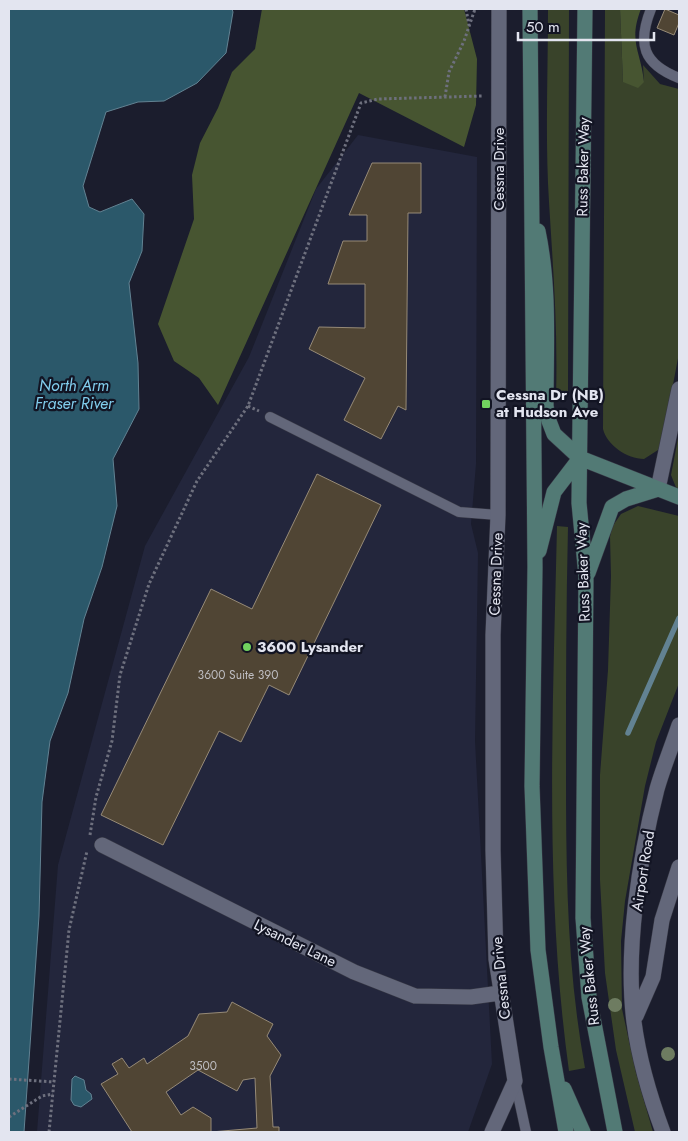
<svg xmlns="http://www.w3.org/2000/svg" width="688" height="1141" font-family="Jost,sans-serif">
<rect width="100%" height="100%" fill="#1b1d2d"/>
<path fill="#23263c" d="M358,135L477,157L476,464L471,524L478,553L475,741L492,1064L468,1132H37L58,865L145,546L249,357L316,189Z"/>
<path fill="#39432a" d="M548,9H569L568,396H556C558,331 553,267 549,202C545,138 548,73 548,9Z
M605,9H620L623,82H644L643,65L660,84L679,89V353L662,442L658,450L644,459C627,459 607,445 603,429Z
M679,433V491L677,490L671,475Z
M638,506L679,516V683L656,742L645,786L625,901L621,941L622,1009L636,1073L653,1132H635L616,1050L605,973L600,880V775L608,670L611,576L610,537L612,527L621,514Z
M557,526L568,527C566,609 566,691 566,773C566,873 567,970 585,1068L569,1071C544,891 553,708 557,526Z"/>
<path fill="#475531" d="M262,9H464L477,59L476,105L464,147L359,93L218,405L199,378L174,361L158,324L194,219L192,175L200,143L218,108L232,72L255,49Z
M620,9H641C628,42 641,51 644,82L638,88L623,82Z"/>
<path fill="#2b586a" stroke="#628292" d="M9,9H232L233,12L226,53L197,83L164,101L138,102L106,112L83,186L89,207L100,212L132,199L144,214L142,251L129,283L138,363L139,409L113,459L117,506L102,567L84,619L68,693L50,741L42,802L39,916L24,1132H9Z
M75,1076L84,1080L86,1090L91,1094L92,1099L81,1107L74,1105L71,1100L72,1079Z"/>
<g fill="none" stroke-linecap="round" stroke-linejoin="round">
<path stroke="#628292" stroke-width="5.5" d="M628,733L679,618"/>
</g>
<path fill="#504534" stroke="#968a77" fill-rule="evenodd" d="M665,9L679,15V23L674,35L657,28Z
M372,163H421V213H408L406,410L398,406L381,439L344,420L365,378L309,349L319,327L365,328V284H328L343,241H367V215H349Z
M317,474L381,505L289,695L269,685L241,742L219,731L163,845L101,815L211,589L252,609Z
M232,1002L273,1024L267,1036L281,1055L270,1076L273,1127H279V1132H132L101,1084L118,1074L112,1064L122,1058L129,1068L144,1058L147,1064L188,1036L199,1014L227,1012ZM198,1070L237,1091L243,1080L255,1078L257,1128L211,1132V1118L193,1107L181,1115L166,1092Z"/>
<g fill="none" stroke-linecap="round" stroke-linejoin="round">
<defs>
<path id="lane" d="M651,9C637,44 643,64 679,78
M270,417L459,512L498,515
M515,1081L526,1132"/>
<path id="street" d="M658,489L679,389
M102,845L354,972L415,996L471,997L500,993
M636,1016L653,977L662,920L679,867
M492,1132L515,1081L496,959L493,850V635L498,515L499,9
M663,1132C650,1097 639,1060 634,1022C625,951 639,859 657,789C663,768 672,746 679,725"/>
<path id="secondary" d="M530,9L535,567L532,786L538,950L551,1047L566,1132
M585,9L579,503L586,576L583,918L589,997L615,1132
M538,231C550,288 546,347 546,406L549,421L554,434L580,458L679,497
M539,551L554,492L580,458
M588,573L612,507L626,499L658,489
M564,1089L583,1132"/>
</defs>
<use href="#lane" stroke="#373845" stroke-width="11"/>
<use href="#street" stroke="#373845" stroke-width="16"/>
<use href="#secondary" stroke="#373845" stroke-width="16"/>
<path stroke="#6e707e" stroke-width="3" stroke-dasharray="2.5 2.5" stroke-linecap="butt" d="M466,9L469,25
M445,97L449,72L464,41L475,9
M248,406L259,411
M90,835L96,797L112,741L120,675L149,584L197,481L248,406L361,103L378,99L482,96
M9,1079L54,1082
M9,1117L42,1096L53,1094
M49,1132L69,930L87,851"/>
<use href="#lane" stroke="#63677a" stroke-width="10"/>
<use href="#street" stroke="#63677a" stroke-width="15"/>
<use href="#secondary" stroke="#527a75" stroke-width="15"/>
</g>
<g fill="#6e7c61">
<circle cx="615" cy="1005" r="7"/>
<circle cx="668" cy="1054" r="7"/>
</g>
<g fill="#71d25e" stroke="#121423" stroke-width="2">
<rect x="481" y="399" width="10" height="10" rx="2.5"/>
<circle cx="247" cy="647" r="5"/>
</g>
<g text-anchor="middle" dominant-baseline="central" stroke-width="4.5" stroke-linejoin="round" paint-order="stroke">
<g font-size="12" fill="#bebdc1">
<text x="238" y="675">3600 Suite 390</text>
<text x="203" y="1066">3500</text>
</g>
<g font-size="15" fill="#e3e5f0" stroke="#121423">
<text transform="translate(583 167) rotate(-89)">Russ Baker Way</text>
<text transform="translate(499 169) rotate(-90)">Cessna Drive</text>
<text transform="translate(583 572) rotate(-92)">Russ Baker Way</text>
<text transform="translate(496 574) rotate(-88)">Cessna Drive</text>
<text transform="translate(643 871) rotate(-81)">Airport Road</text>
<text transform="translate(295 943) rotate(26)">Lysander Lane</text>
<text transform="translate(589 976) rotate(-96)">Russ Baker Way</text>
<text transform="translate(501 978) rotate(-96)">Cessna Drive</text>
</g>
<g font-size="15" font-weight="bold" fill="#e3e5f0" stroke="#121423" text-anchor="start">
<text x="496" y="395">Cessna Dr (NB)<tspan x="496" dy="17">at Hudson Ave</tspan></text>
<text x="257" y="647">3600 Lysander</text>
</g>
<g font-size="16" font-style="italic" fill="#81cded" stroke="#121423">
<text x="74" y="385">North Arm<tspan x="74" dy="18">Fraser River</tspan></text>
</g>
</g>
<rect width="688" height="1141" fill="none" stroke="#e3e5f0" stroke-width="20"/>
<path d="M518 32v8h136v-8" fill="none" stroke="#e3e5f0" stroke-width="2.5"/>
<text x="526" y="32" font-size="15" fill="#e3e5f0" stroke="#121423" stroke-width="4" paint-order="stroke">50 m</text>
</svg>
